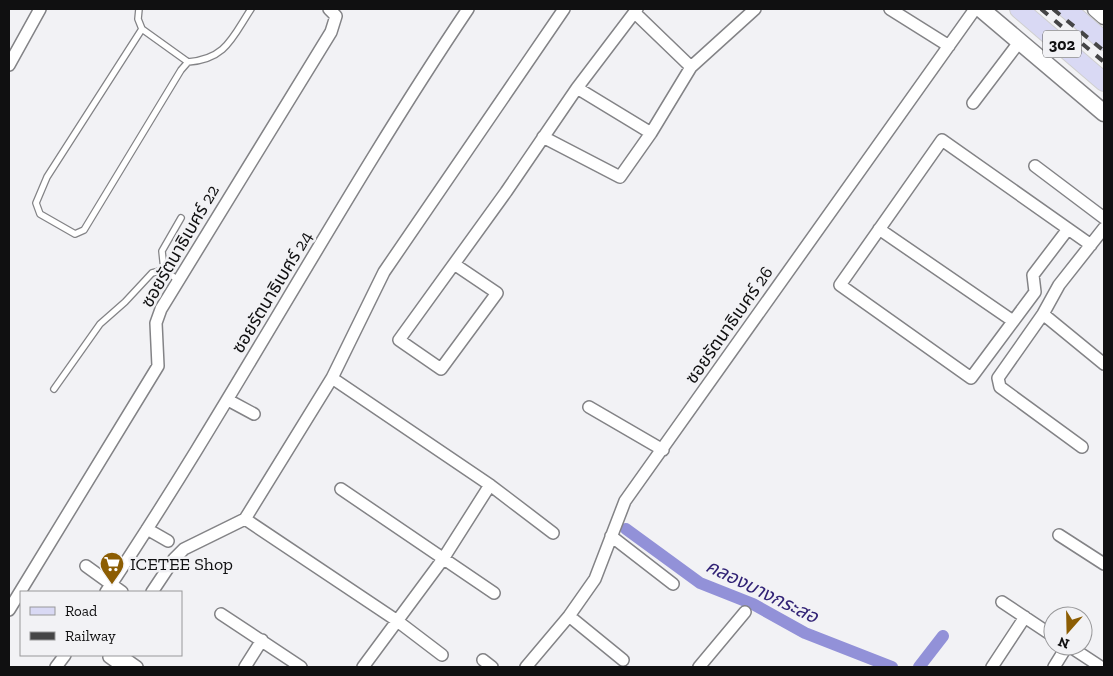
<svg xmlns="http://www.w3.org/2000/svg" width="1113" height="676" font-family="'Zilla Slab','Noto Sans Thai',serif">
<rect width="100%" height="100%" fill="#f2f2f5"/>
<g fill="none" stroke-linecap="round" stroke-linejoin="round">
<path stroke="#9291d8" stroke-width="12" d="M626,529L700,583L753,604L805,633L892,667
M919,667L943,636"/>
<defs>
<path id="service" d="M139,9L138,19L142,29L47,177L36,203L40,214L75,234L84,230L181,70L188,62C226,59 232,38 251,9
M142,29L188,62
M164,270L162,251L181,218
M54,389L100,324L125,302L152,273L164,270L178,280"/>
<path id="minor" d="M890,9L949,46
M635,13L691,67
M9,65L40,9
M577,88L651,133
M973,103L1020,41
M543,137L620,177L651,133L691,67L755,9
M1035,166L1104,218
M879,229L1013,321
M1068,229L1033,275L1035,292L971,378L840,285L942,140L1091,245
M454,264L497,293L441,369L399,340L506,192L577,88L637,9
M1043,314L1104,364
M332,378L490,485L553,533
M228,400L254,414
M589,407L663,450
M1082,447L1000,387L998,378L1043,314L1059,285L1104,228
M341,489L494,593
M245,519L396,620L442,655
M147,529L168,541
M1059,535L1104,564
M611,536L673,584
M86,566L122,592
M106,592C233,402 340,199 468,9
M152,592L174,559L184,549L245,519L332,378L384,272L564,9
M1002,602L1053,636
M9,610L158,366L156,323L161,309L331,32L336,16L329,9
M221,614L301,667
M569,616L623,660
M1069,646L1101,667
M120,655L137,667
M109,657L123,667
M483,660L492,667
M56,667L65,655
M245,667L262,640
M363,667L443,559L490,485
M526,667L569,616L595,579L625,501L975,9
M699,667L745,612
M992,667L1025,617
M1054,667L1067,646"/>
<path id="secondary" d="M981,9L1104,113
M1096,9L1104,16"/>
<path id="primary" d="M1019,9L1104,82
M1067,9L1104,41"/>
</defs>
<use href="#service" stroke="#838386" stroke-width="8"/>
<use href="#minor" stroke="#838386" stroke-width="14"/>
<use href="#secondary" stroke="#838386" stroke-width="19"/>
<use href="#primary" stroke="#cfcfcf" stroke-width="20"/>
<use href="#service" stroke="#fff" stroke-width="5.5"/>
<use href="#minor" stroke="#fff" stroke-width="11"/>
<use href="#secondary" stroke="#fff" stroke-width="16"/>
<use href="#primary" stroke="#d9d9f4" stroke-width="18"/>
<path stroke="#454546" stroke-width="4" stroke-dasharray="9 9" stroke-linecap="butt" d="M1041,9L1104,62
M1053,9L1104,51"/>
</g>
<defs>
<symbol id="supermarket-pin" viewBox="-11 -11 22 30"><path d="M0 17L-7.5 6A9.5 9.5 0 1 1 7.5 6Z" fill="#8c5d03" stroke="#f2f2f5"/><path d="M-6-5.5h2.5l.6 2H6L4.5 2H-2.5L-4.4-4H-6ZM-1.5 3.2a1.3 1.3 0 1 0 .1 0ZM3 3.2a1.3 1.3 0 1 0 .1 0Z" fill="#fff"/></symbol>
</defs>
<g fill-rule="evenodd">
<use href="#supermarket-pin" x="98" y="550" width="28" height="38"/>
</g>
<g text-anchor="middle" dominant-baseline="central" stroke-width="5" stroke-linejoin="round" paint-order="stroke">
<rect fill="#f2f2f5" stroke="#545455" stroke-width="1" x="1043" y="30.5" width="38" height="27" rx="4"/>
<g font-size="16" font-weight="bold" fill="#101011">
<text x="1062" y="44">302</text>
</g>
<g font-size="18" fill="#101011" stroke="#f2f2f5">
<text transform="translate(180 246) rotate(-60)">ซอยรัตนาธิเบศร์ 22</text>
<text transform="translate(272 292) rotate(-59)">ซอยรัตนาธิเบศร์ 24</text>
<text transform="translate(729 325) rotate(-55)">ซอยรัตนาธิเบศร์ 26</text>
</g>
<g font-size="18" fill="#101011" stroke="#f2f2f5" text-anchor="start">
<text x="130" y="564">ICETEE Shop</text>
</g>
<g font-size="19" font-style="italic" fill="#312275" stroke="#f2f2f5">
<text transform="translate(762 591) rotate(26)">คลองบางกระสอ</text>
</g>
</g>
<rect width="1113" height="676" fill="none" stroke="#101011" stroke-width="20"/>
<rect x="20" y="591" width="162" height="65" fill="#f2f2f5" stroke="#98989a"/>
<rect x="30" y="607" width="25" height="8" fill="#d9d9f4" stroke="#98989a"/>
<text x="65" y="616" font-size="15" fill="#101011">Road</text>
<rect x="30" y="632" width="25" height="8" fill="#454546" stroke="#98989a"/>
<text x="65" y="641" font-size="15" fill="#101011">Railway</text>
<g transform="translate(1068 631) rotate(200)"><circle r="24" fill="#f2f2f5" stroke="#98989a"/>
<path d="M0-4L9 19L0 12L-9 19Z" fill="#8c5d03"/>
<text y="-8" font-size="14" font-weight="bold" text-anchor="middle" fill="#101011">N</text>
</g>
</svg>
